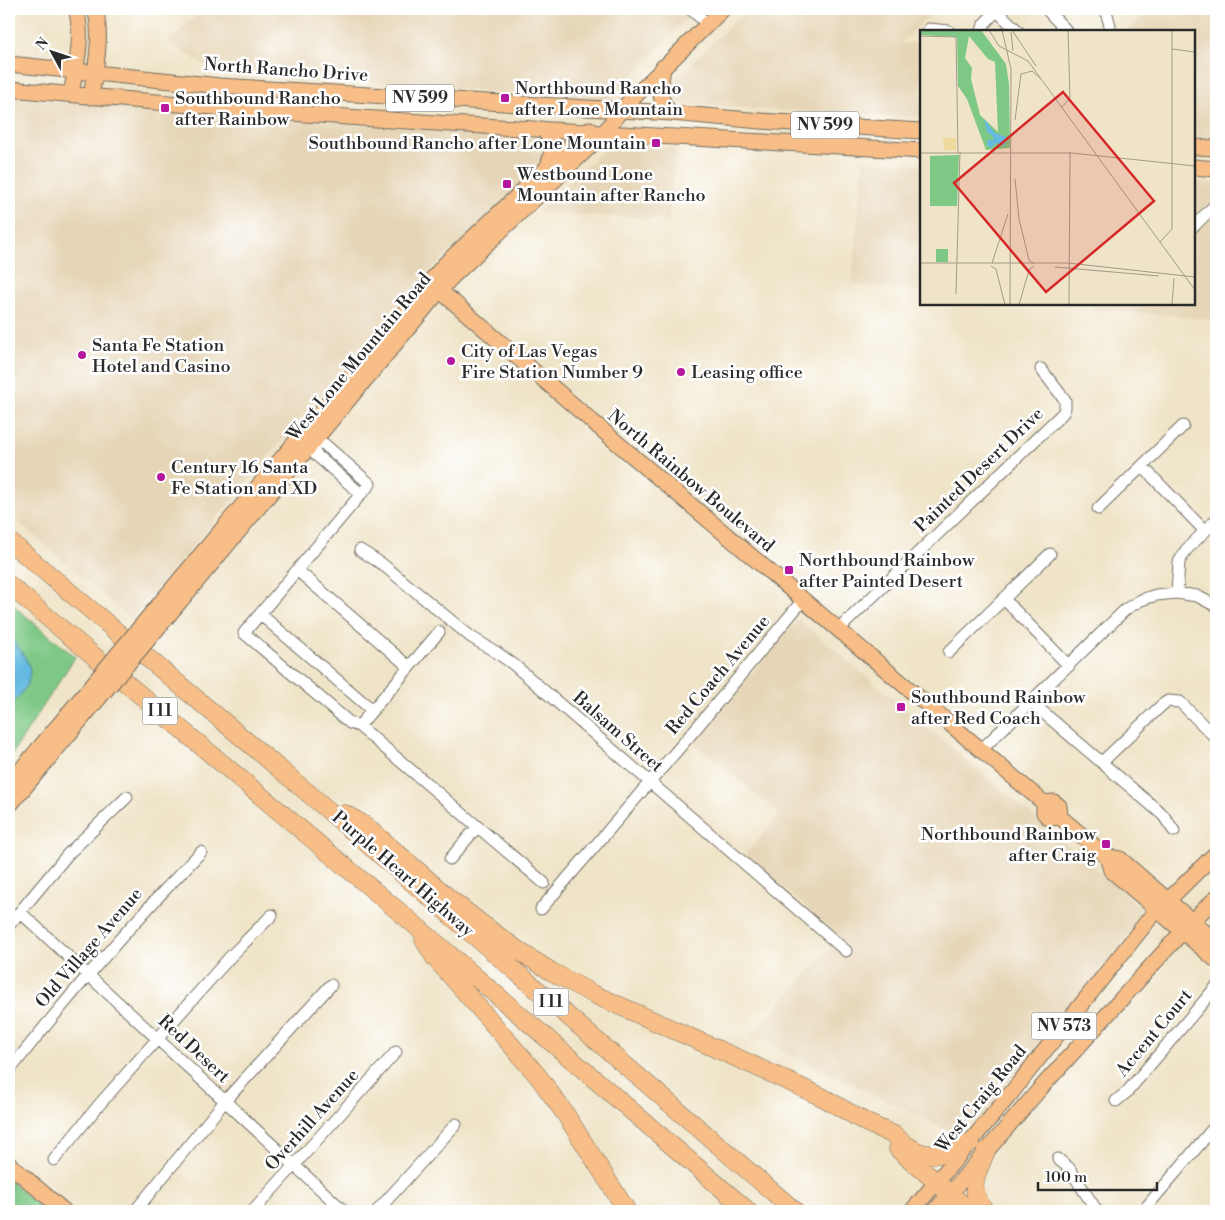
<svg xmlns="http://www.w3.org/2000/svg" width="1225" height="1220" font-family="'Libre Bodoni',serif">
<rect width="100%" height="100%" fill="#fff"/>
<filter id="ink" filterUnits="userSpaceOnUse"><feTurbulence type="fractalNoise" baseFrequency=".02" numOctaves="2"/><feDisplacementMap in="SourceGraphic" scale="10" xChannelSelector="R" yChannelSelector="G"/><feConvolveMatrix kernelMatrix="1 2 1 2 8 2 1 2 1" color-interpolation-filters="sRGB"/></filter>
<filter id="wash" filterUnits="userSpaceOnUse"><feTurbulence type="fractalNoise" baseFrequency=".0096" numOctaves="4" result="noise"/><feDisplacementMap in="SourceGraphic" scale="20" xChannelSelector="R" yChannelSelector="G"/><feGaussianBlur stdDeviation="1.12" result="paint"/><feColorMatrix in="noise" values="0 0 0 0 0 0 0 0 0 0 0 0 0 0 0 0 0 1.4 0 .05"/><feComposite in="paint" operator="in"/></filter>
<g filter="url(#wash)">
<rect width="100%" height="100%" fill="#efe4c7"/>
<path fill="#e6d6b7" d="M203,9H674L687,18L608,101L209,68L168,42Z
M748,9H936L901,43L921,44V119L675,104L670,100L667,94L668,88L670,84Z
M1151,9H1216V138L1194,136V31H1127Z
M9,97L543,138L544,147L543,164L411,289L131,619L9,514Z
M610,144L676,149L669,220L538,212Z
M863,161L921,164V291L852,284Z
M1194,181L1216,182V320L1048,304H1194Z
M798,619L1147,912L980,1121L950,1131L751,1036L840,937L745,855L780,814L694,743Z"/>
<path fill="#7dc885" stroke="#547a58" d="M9,602L75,657L9,759Z
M9,1180L45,1211H9Z"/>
<path fill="#64bae1" stroke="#487286" d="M9,637C17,645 26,656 29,667C33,680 20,699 9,704Z"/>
</g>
<g filter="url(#ink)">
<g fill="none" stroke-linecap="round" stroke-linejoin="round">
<defs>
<path id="minor" d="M690,9L707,23
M995,9L1018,31
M1046,9L1065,29
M1103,9L1106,11L1110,26
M929,29L949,31
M982,31L984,24L998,9
M1194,226L1216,204
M1142,466L1205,531
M361,494L315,454L312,442L324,444L370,484L361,494L244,633L350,723L359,726L544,883
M1098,509L1183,426
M360,550L382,564L471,637L496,652L513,664L846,951
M297,570L409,667
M1177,593L1179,562L1186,550L1216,520
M1004,599L1069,666
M260,614L372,710
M838,630L1063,413L1065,408V400L1041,369
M949,652L1050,554
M1031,702L1163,815L1174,831
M359,726L439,632
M981,750L1126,609L1141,600L1156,595L1177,593L1197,596L1216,606
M1102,762L1162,705L1168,701L1180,702L1216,738
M450,859L477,827
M541,909L698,726L803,600
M20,912L344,1211
M9,925L68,854L127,797
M9,1071C69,995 133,922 201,852
M1116,1101L1127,1092L1216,987
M1058,1159L1069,1168L1097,1211
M54,1160L98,1106L230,957L272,915
M135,1211L225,1101L331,985
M253,1211L396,1052
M377,1211L456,1124
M1143,1211L1216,1125"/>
<path id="major" d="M9,64L220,86L671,113L761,121L921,131
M663,67C661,86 656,99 671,113
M9,89C113,98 216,108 320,115C520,130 721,139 921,151
M71,94C76,66 84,37 76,9
M91,97C95,69 103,37 95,9
M542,129C556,141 553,150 548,166
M1194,147L1216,148
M1194,167L1216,169
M430,282L622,447L1044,803V813L1049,818L1060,817
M151,614L445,264L585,132L590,129
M162,623L440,290L453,276L604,133L621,110L723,9
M9,784L88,690
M1044,803L1054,802L1059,806L1060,817L1107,857L1120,859L1216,942
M9,806L99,698
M1107,857L1111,870L1216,960
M9,1164L64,1211
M912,1211L1008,1097L1150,918L1216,853
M935,1211L1039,1090L1192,921L1216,898"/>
<path id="highway" d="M9,541L308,793L795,1211
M9,585L415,925L748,1211
M345,814L366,826L450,899L482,924L519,951L552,972L593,994L746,1062L824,1098L867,1123L894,1135L906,1145L918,1152L925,1154H940L958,1148L971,1142
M424,940L435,958L480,1009L538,1076L566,1115L627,1211
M898,1149L970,1211
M985,1211C966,1188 977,1174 986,1151"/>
</defs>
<use href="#minor" stroke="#706c62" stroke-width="13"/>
<use href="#major" stroke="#706c62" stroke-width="17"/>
<use href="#highway" stroke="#706c62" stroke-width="19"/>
<use href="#minor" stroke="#fff" stroke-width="11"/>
<use href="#major" stroke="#f7be87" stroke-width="15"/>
<use href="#highway" stroke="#f7be87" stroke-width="18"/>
<defs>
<path id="major-bridge" d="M88,690L151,614
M99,698L162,623"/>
</defs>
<use href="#major-bridge" stroke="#706c62" stroke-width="17" stroke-linecap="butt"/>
<use href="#major-bridge" stroke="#f7be87" stroke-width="15"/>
</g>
</g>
<g fill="#b5179e" stroke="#fff" stroke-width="2">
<rect x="500" y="93" width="10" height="10" rx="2.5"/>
<rect x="160" y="103" width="10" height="10" rx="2.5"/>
<rect x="651" y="138" width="10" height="10" rx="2.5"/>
<rect x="502" y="179" width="10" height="10" rx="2.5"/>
<circle cx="82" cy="355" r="5"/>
<circle cx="451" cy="361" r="5"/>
<circle cx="681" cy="372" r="5"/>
<circle cx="161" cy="477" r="5"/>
<rect x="784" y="565" width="10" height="10" rx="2.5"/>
<rect x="896" y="702" width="10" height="10" rx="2.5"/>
<rect x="1101" y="839" width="10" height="10" rx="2.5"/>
</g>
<g text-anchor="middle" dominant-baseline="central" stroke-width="5" stroke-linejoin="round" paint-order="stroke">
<g fill="#fff" stroke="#6b6b6b" stroke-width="1">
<rect x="386" y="84.5" width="68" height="27" rx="4"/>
<rect x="791" y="111.5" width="68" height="27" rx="4"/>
<rect x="142.5" y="697.5" width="35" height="27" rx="4"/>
<rect x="533.5" y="988.5" width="35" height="27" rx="4"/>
<rect x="1031.5" y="1012.5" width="65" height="27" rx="4"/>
</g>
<g font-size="16" font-weight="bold" fill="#2b2b2b">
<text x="420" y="98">NV 599</text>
<text x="825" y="125">NV 599</text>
<text x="160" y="711">I 11</text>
<text x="551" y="1002">I 11</text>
<text x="1064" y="1026">NV 573</text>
</g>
<g font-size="18" fill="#2b2b2b" stroke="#fff">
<text transform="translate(286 70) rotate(4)">North Rancho Drive</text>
<text transform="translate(359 357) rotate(-50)">West Lone Mountain Road</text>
<text transform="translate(979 470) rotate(-44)">Painted Desert Drive</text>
<text transform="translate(691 481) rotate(40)">North Rainbow Boulevard</text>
<text transform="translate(718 675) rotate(-50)">Red Coach Avenue</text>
<text transform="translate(618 732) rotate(41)">Balsam Street</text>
<text transform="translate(403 874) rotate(41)">Purple Heart Highway</text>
<text transform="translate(89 948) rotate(-49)">Old Village Avenue</text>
<text transform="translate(1154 1033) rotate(-50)">Accent Court</text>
<text transform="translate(194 1049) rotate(43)">Red Desert</text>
<text transform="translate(981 1099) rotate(-51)">West Craig Road</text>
<text transform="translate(312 1120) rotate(-48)">Overhill Avenue</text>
</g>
<g font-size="18" fill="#2b2b2b" stroke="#fff" text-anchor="start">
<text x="515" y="88">Northbound Rancho<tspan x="515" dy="21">after Lone Mountain</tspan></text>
<text x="175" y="98">Southbound Rancho<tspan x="175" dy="21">after Rainbow</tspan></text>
<text x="646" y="143" text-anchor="end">Southbound Rancho after Lone Mountain</text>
<text x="517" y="174">Westbound Lone<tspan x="517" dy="21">Mountain after Rancho</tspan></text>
<text x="92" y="345">Santa Fe Station<tspan x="92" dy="21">Hotel and Casino</tspan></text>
<text x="461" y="351">City of Las Vegas<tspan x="461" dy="21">Fire Station Number 9</tspan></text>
<text x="691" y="372">Leasing office</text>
<text x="171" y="467">Century 16 Santa<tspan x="171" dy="21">Fe Station and XD</tspan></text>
<text x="799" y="560">Northbound Rainbow<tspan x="799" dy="21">after Painted Desert</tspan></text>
<text x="911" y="697">Southbound Rainbow<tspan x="911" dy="21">after Red Coach</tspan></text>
<text x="1096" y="834" text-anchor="end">Northbound Rainbow<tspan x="1096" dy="21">after Craig</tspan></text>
</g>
</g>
<g transform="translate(920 30)">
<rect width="275" height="275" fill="#efe4c7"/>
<path d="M0,0H61L86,34L89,54L90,118L66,120L47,69L38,56L37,7L0,5ZM49,6L68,29L75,32L78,102L60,85L51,49L52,38L45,28ZM39,125L37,176H10V126ZM16,219H28V232H16Z" fill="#7dc885" fill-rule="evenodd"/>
<path d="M23,108H36V120H24Z" fill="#eeda9e"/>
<path d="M64,89L75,103L86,107L85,115L76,113L71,118L67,115L68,109L73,111V106L67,102Z" fill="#64bae1"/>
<path fill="none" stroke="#a19a89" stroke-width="1" d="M69,0L79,16L108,31L275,260M82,0L91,39L90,275M92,0L116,36M91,2L93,21M0,6L36,7L38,123M252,19L275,22M141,78L150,68L148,0M95,90L101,44L112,41L120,48M0,123H152L275,136M95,149L99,189L109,230L114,234M240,212L252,199V0M0,233H148L275,247M72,233L88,184M71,236L76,239L85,275M135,237L239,246M36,264L40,122M99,275L109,240L114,236M149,275L150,122M252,275L254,248"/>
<path fill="#d62828" fill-opacity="0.15" stroke="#d62828" stroke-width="2.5" d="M143,62L234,171L126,262L34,153Z"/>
<rect width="275" height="275" fill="none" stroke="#2b2b2b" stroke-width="2.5"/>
</g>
<rect width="1225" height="1220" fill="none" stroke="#fff" stroke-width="30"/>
<g transform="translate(52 52) rotate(310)" stroke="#ffffff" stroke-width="4" paint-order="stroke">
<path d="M0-4L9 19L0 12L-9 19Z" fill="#2b2b2b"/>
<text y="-8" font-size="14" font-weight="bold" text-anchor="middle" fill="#2b2b2b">N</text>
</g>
<path d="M1038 1182v8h119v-8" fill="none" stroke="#2b2b2b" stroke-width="2.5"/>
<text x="1045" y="1182" font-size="15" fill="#2b2b2b" stroke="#ffffff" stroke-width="4" paint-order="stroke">100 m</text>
</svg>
